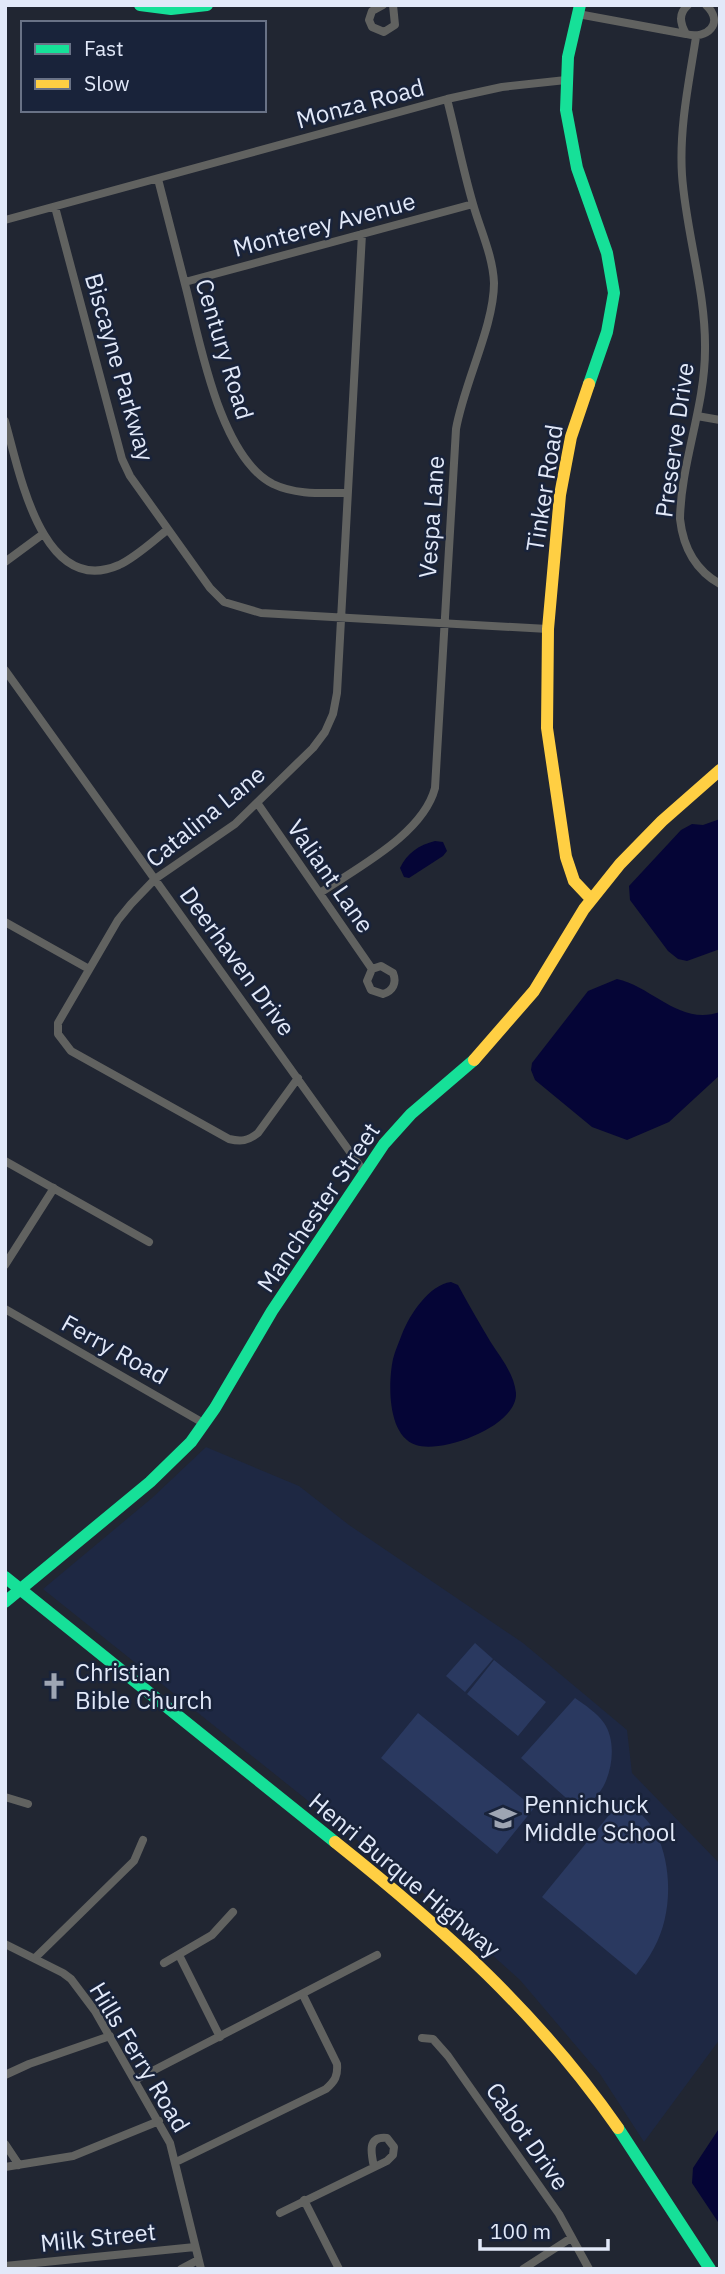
<svg xmlns="http://www.w3.org/2000/svg" width="725" height="2274" font-family="'IBM Plex Sans',sans-serif">
<rect width="100%" height="100%" fill="#212632"/>
<path fill="#1e2843" d="M206,1447L299,1486L349,1525L523,1643L627,1730L632,1773L720,1864V2039L644,2142L600,2074L520,1980L421,1891L43,1589L152,1498Z"/>
<path fill="#2a3960" d="M475,1643L493,1659L465,1692L446,1676Z
M494,1660L546,1702L518,1736L467,1694Z
M575,1698C585,1705 597,1713 604,1723C616,1740 613,1769 603,1787C598,1796 588,1804 582,1812L521,1758Z
M418,1713L534,1808L497,1854L381,1758Z
M623,1798C635,1808 648,1819 656,1833C673,1867 672,1916 654,1948C649,1958 642,1967 636,1975L542,1897Z"/>
<path fill="#050536" d="M720,819V949L687,961L678,959L668,951L630,900L629,886L681,830L692,824L703,825Z
M435,841L443,842L447,851L443,856L409,878L404,877L400,868C407,853 419,845 435,841Z
M617,979C653,987 680,1026 720,1012V1075L669,1122L627,1140L592,1127L535,1080L531,1070L532,1063L588,991Z
M451,1282L458,1285C468,1304 479,1322 490,1341C500,1357 514,1373 516,1393C518,1426 442,1454 416,1445C387,1436 388,1383 393,1359C395,1351 399,1342 402,1334C410,1314 429,1285 451,1282Z
M720,2127V2225L692,2183L693,2168Z"/>
<g fill="none" stroke-linecap="round" stroke-linejoin="round">
<path stroke="#616260" stroke-width="8" d="M383,5L372,11L369,20L372,27L384,32L395,25L393,5
M688,5C678,14 680,23 686,34C707,40 725,23 706,5
M578,14L686,34
M696,37C689,82 679,128 682,175C686,233 706,291 705,350C705,407 681,462 680,519C683,546 695,570 720,584
M158,179C167,215 177,252 186,288C200,342 220,457 273,484C296,495 322,493 347,493
M55,207L122,459L130,476L210,588L224,602L261,613L548,629
M5,220L447,99L502,87L566,80
M185,282L473,204
M697,416L720,420
M5,421C19,470 42,599 119,565C136,557 153,541 167,530
M5,562L43,534
M5,670L365,1173
M258,804L372,969L381,966L393,973C397,983 393,991 383,994L371,990L367,981L372,969
M320,893C358,867 423,834 435,788L456,429C464,383 494,326 494,283C493,256 480,229 473,204C463,170 456,134 447,99
M5,922L89,969
M298,1078L258,1133C248,1141 241,1142 229,1139L71,1051L58,1034V1023L118,920L131,904L155,879L235,824L313,748L325,732L333,714L337,693L362,234
M5,1161L149,1242
M5,1265L54,1188
M5,1309L205,1424
M5,1797L28,1804
M5,1944L63,1973L71,1979L95,2011L170,2143L201,2269
M179,1955L220,2037
M36,1957L134,1861L143,1840
M164,1963L212,1935L233,1912
M422,2038L433,2039L448,2056L559,2214L589,2269
M5,2075L29,2064L110,2036
M135,2080L377,1955
M5,2144L19,2165
M176,2162L326,2089C335,2081 338,2076 337,2064L303,1995
M5,2167L73,2156L159,2121
M304,2200L339,2269
M280,2213L387,2161L393,2155L394,2147L387,2138C367,2136 371,2153 374,2167
M5,2266L195,2247
M181,2269L198,2260
M523,2269L571,2238"/>
<path stroke="#16e098" stroke-width="12" d="M140,5L171,9L207,5
M580,5L568,57L566,110L577,168L607,253L614,293L607,332L589,384
M5,1577L335,1842
M5,1602L150,1482L191,1442L215,1408L272,1311L384,1144L411,1114L474,1060
M618,2128L710,2269"/>
<path stroke="#ffcf43" stroke-width="12" d="M589,384L571,437L560,495L548,629L547,728L566,857L574,881L591,899
M474,1060L534,991L584,909L620,864L662,821L720,770
M335,1842C443,1928 539,2014 618,2128"/>
</g>
<defs>
<symbol id="church-bare" viewBox="-9 -9 18 18"><path d="M-1.2-6h2.4v3.5h3.3v2.4h-3.3V6h-2.4V-.1h-3.3v-2.4h3.3Z" fill="#9ea5b3" stroke="#19233a" stroke-width="2.5" paint-order="stroke"/></symbol>
<symbol id="school-bare" viewBox="-9 -9 18 18"><path d="M0-5L7-2L0 1L-7-2ZM-4 1L0 2.5L4 1V4Q0 6-4 4Z" fill="#9ea5b3" stroke="#19233a" stroke-width="2.5" paint-order="stroke"/></symbol>
</defs>
<g fill-rule="evenodd">
<use href="#church-bare" x="35" y="1667" width="38" height="38"/>
<use href="#school-bare" x="484" y="1799" width="38" height="38"/>
</g>
<g text-anchor="middle" dominant-baseline="central" stroke-width="5" stroke-linejoin="round" paint-order="stroke">
<g font-size="24" fill="#e2e9f9" stroke="#19233a">
<text transform="translate(360 103) rotate(-15)">Monza Road</text>
<text transform="translate(324 224) rotate(-15)">Monterey Avenue</text>
<text transform="translate(225 349) rotate(73)">Century Road</text>
<text transform="translate(120 367) rotate(74)">Biscayne Parkway</text>
<text transform="translate(674 440) rotate(-82)">Preserve Drive</text>
<text transform="translate(544 488) rotate(-81)">Tinker Road</text>
<text transform="translate(431 517) rotate(-86)">Vespa Lane</text>
<text transform="translate(205 816) rotate(-39)">Catalina Lane</text>
<text transform="translate(331 876) rotate(55)">Valiant Lane</text>
<text transform="translate(238 961) rotate(54)">Deerhaven Drive</text>
<text transform="translate(318 1207) rotate(-56)">Manchester Street</text>
<text transform="translate(115 1349) rotate(29)">Ferry Road</text>
<text transform="translate(405 1875) rotate(40)">Henri Burque Highway</text>
<text transform="translate(140 2057) rotate(59)">Hills Ferry Road</text>
<text transform="translate(528 2136) rotate(55)">Cabot Drive</text>
<text transform="translate(98 2237) rotate(-6)">Milk Street</text>
</g>
<g font-size="24" fill="#e2e9f9" stroke="#19233a" text-anchor="start">
<text x="75" y="1672">Christian<tspan x="75" dy="28">Bible Church</tspan></text>
<text x="524" y="1804">Pennichuck<tspan x="524" dy="28">Middle School</tspan></text>
</g>
</g>
<rect width="725" height="2274" fill="none" stroke="#e2e9f9" stroke-width="14"/>
<rect x="21" y="21" width="245" height="91" fill="#19233a" stroke="#697286" stroke-width="2"/>
<rect x="35" y="44" width="35" height="10" fill="#16e098" stroke="#697286" stroke-width="2"/>
<text x="84" y="56" font-size="21" fill="#e2e9f9">Fast</text>
<rect x="35" y="79" width="35" height="10" fill="#ffcf43" stroke="#697286" stroke-width="2"/>
<text x="84" y="91" font-size="21" fill="#e2e9f9">Slow</text>
<path d="M480 2239v10h128v-10" fill="none" stroke="#e2e9f9" stroke-width="3.5"/>
<text x="490" y="2239" font-size="21" fill="#e2e9f9" stroke="#19233a" stroke-width="5" paint-order="stroke">100 m</text>
</svg>
